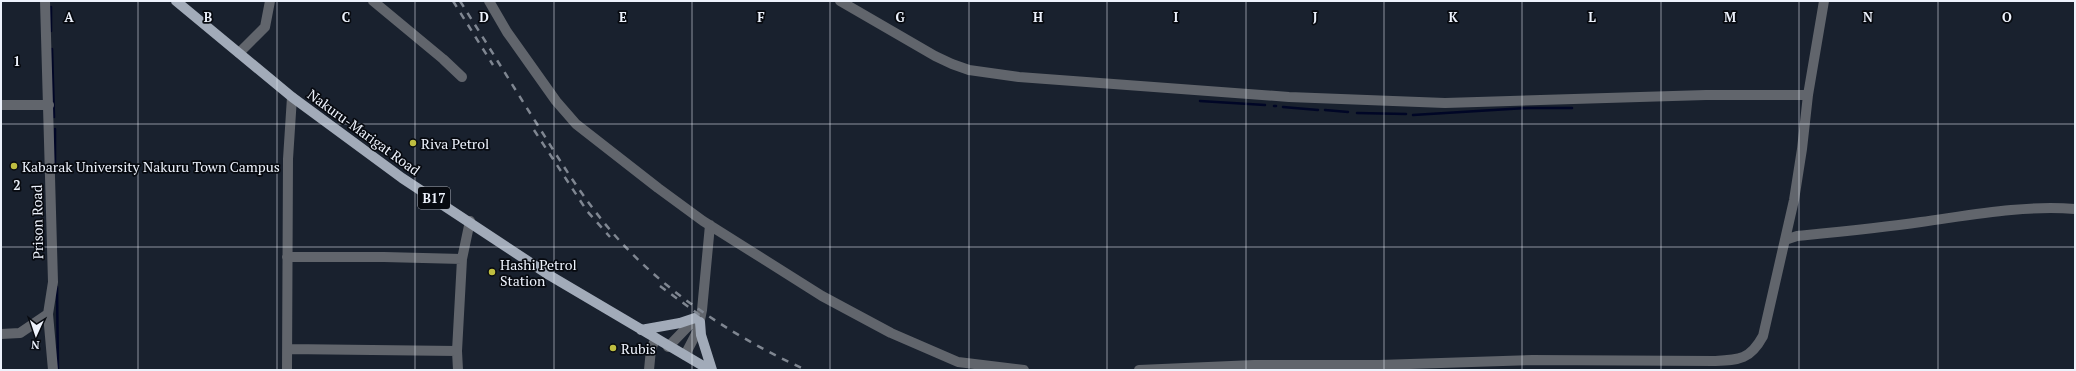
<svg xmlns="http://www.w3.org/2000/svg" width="2076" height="371" font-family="'PT Serif',serif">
<rect width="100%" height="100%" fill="#19212e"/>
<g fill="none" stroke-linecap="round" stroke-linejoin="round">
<path stroke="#000626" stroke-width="2.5" d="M51,7V31
M52,49L54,117
M1200,101L1265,105
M1274,106H1276
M1283,107L1318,110
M1325,110L1348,112
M1357,113L1406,114
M1413,115L1528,108H1572
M55,129V172
M57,287L58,370"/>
<path stroke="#61656c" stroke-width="10" d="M45,1L53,282L48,314L53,370
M373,1L443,59L462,77
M489,1L507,32L534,70L556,101L576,124L658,188L703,221L822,296L891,333L958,362L1024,370
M840,1L935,56L952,64L969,70L1019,77L1289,97L1445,103L1706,95H1808
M239,53L265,27L270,1
M1,105H49
M1785,240L1797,236C1838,232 1880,228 1921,222C1972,215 2023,205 2075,209
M287,257H384L462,259
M1,334L20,333L48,314
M668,347L697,317
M287,349L457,351
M685,355L698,330L702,310L710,225
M287,370L288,159L292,97
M458,370L457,351L462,259L470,221
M649,370L651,349L656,338
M1139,370L1254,365H1379L1532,360L1714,361C1739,360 1750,360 1763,336L1794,200L1802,149L1808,95L1824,1"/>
<path stroke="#a2abb9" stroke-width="10" d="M176,1L292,97L402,178L549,275L710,370
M700,322L701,335L712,370
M641,330L680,323L695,318"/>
<path stroke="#7f8691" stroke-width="2.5" stroke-dasharray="7 7" stroke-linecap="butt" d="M453,1L493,65
M460,1C486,42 511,83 537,124C562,164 587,205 619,240C670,296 738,339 806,370
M534,130L587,211L610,237
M660,286L705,319"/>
</g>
<path fill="none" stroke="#edf2fc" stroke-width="1" stroke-opacity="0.55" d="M138,1V370M277,1V370M415,1V370M554,1V370M692,1V370M830,1V370M969,1V370M1107,1V370M1246,1V370M1384,1V370M1522,1V370M1661,1V370M1799,1V370M1938,1V370M1,124H2075M1,247H2075"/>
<g fill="#bfbe41" stroke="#070a10" stroke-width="1.5">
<circle cx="413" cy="143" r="4"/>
<circle cx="14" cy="166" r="4"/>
<circle cx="492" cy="272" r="4"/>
<circle cx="613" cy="348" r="4"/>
</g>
<g text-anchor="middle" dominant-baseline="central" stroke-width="3.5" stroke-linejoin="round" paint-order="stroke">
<rect fill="#070a10" stroke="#a8acb5" stroke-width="1" x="418" y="187" width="32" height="22" rx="3"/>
<g font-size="13" font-weight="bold" fill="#edf2fc">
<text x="434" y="198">B17</text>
</g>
<g font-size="14" fill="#edf2fc" stroke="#070a10">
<text transform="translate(364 132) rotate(36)">Nakuru-Marigat Road</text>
<text transform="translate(37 222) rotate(-91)">Prison Road</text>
</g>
<g font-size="14" fill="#edf2fc" stroke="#070a10" text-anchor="start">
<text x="421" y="143">Riva Petrol</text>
<text x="22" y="166">Kabarak University Nakuru Town Campus</text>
<text x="500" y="264">Hashi Petrol<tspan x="500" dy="16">Station</tspan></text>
<text x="621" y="348">Rubis</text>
</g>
</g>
<g font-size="13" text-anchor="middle" font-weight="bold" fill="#edf2fc" stroke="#070a10" stroke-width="3.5" stroke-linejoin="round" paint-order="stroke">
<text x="69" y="22">A</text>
<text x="208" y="22">B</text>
<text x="346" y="22">C</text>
<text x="484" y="22">D</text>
<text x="623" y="22">E</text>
<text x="761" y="22">F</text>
<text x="900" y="22">G</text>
<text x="1038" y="22">H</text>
<text x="1176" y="22">I</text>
<text x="1315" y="22">J</text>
<text x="1453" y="22">K</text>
<text x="1592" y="22">L</text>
<text x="1730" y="22">M</text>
<text x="1868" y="22">N</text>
<text x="2007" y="22">O</text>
<text x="17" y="66">1</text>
<text x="17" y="190">2</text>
</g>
<rect width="2076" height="371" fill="none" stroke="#edf2fc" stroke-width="4"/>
<g transform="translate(36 335) rotate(183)" stroke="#070a10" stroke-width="3" paint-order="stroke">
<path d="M0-3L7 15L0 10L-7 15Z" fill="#edf2fc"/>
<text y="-6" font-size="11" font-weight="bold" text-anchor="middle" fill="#edf2fc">N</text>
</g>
</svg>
